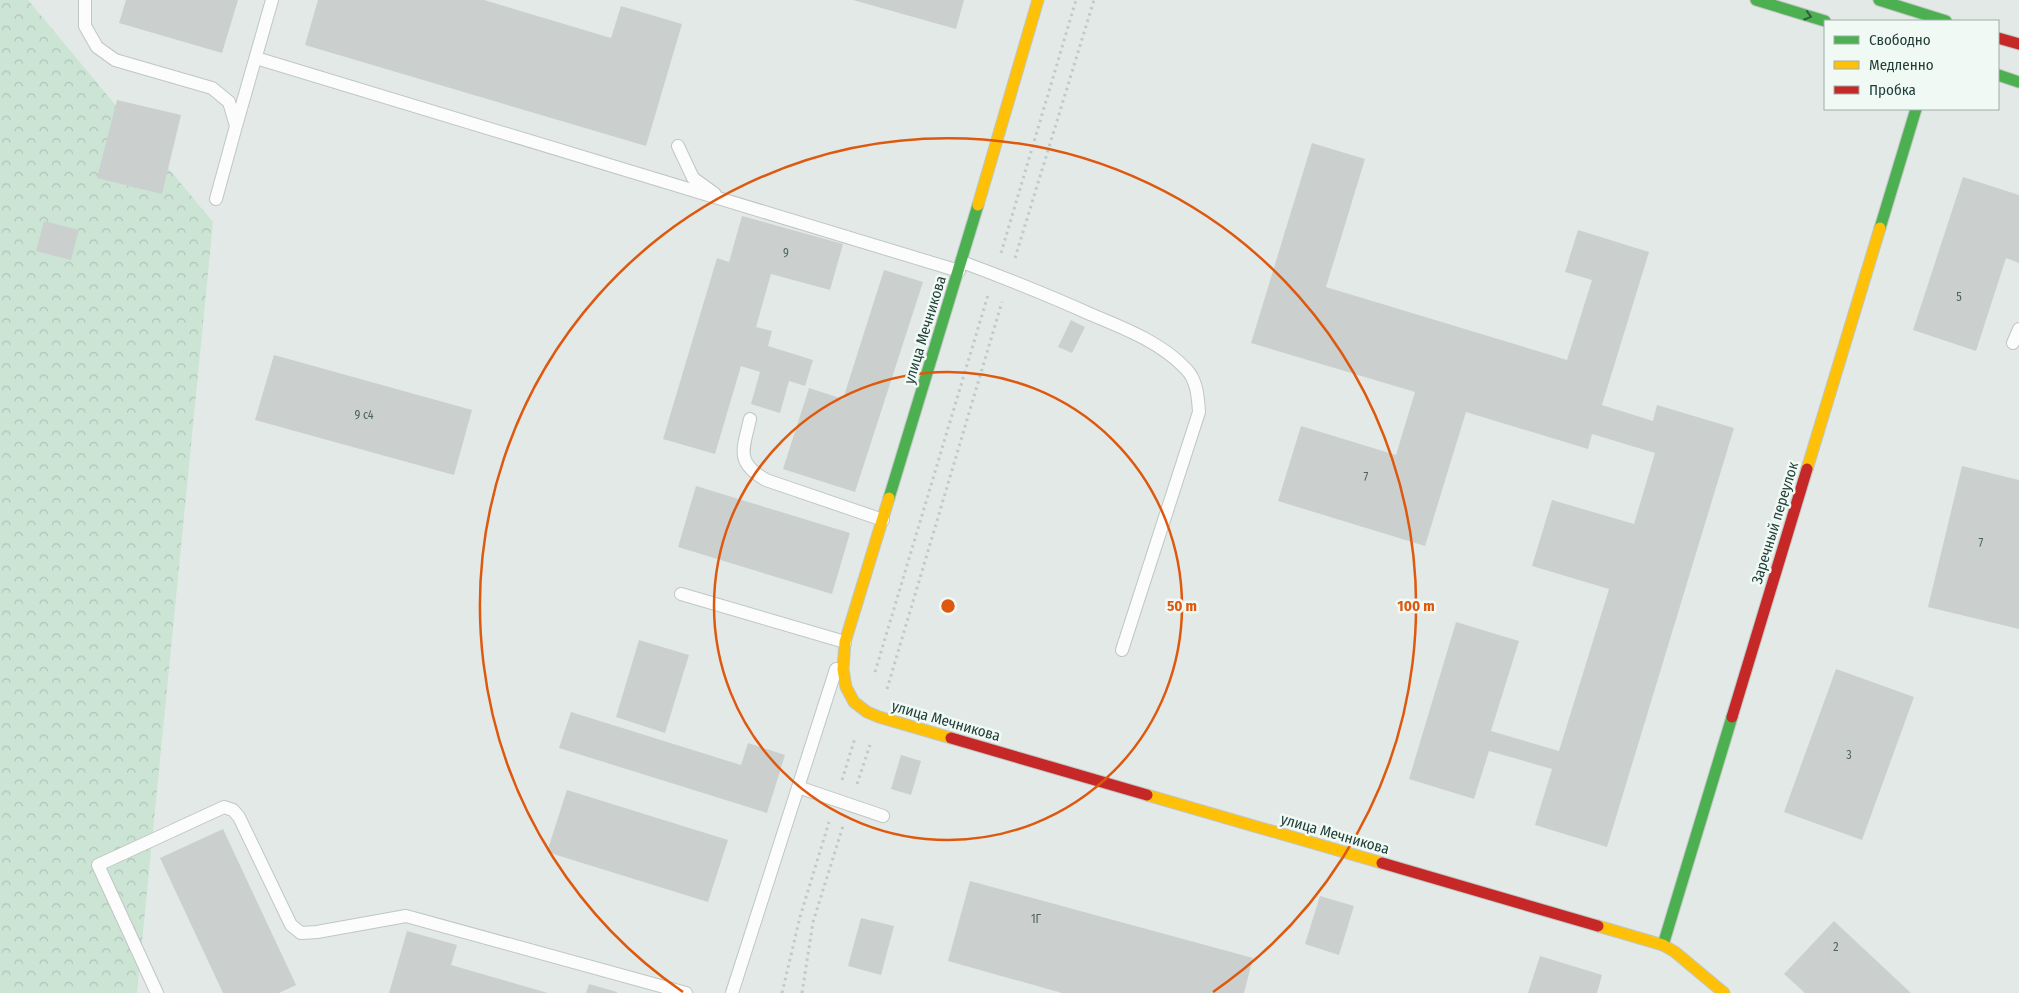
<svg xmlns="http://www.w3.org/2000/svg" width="2019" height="993" font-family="'Fira Sans Condensed',sans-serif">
<defs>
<pattern id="forest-crowns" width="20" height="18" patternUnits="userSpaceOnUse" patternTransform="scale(1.25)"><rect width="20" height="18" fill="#cbe4d4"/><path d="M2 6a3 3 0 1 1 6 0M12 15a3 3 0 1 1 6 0" fill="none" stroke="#aec5b7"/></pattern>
</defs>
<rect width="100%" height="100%" fill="#e3e9e7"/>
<path fill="url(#forest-crowns)" d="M0,0H28L213,222L137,993H0Z"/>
<path fill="#cbd0ce" d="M126,0H238L222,53L119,23Z
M318,0H484L611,38L621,6L682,24L646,146L305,45Z
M853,0H964L956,29Z
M117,100L181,115L162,194L97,178Z
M1312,143L1365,159L1326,287L1567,360L1592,280L1565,272L1578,230L1649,252L1602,405L1653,421L1657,405L1734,428L1607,847L1535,825L1552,769L1489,751L1474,799L1409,779L1456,622L1519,641L1491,731L1559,751L1609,589L1532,566L1552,500L1634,524L1655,453L1592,434L1588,449L1466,412L1425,546L1278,501L1301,426L1396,455L1415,392L1251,343Z
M1963,177L2019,195V263L2006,258L1976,351L1913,330Z
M742,216L843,244L830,290L771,274L756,327L772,331L768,346L813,360L805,386L789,381L780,413L751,404L760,372L741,366L715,454L663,439L717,258L729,262Z
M44,221L79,230L71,260L36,251Z
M884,270L923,282L855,492L783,469L809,388L843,399Z
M1071,320L1085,327L1072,353L1058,347Z
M274,355L472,410L454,475L255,420Z
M1962,466L2019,480V629L1928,607Z
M696,486L850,533L832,594L678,547Z
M639,640L689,655L665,733L616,717Z
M1836,669L1914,697L1862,840L1784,812Z
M571,712L741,765L748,743L785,755L767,813L559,748Z
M901,755L921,761L911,795L891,789Z
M567,790L728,840L708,902L547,852Z
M223,829L296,985L279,993H223L160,858Z
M970,881L1253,958L1244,993H1062L948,961Z
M1320,896L1354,906L1339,955L1305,944Z
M861,918L894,926L881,975L848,966Z
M1834,921L1911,993H1805L1784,974Z
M407,931L457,945L451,965L548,993H389Z
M1540,956L1602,975L1597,993H1528Z
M589,984L617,992V993H586Z"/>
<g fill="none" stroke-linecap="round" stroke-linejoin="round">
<defs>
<path id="lane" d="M85,0V26L97,47L115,60L212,88L229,102L236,126L216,199
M256,58L959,271
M236,126L272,0
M678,146L693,178L715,194
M962,262C1005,278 1048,295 1090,314C1123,328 1161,342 1186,369C1197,380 1198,397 1199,412L1122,650
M2013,343L2019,329
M750,419C743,450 735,462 766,480L883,520
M681,594L845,642V643
M798,787L883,816
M157,993L98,865L224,807L233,810L239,817L291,925L301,933L317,932L406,916L686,993
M732,993L836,669"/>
<path id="fast" d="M1756,0L1825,21
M1879,0L1946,21
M1998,75L2019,82
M1880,228L1916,109
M889,498L978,205
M1663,945L1732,717"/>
<path id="slow" d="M978,205L1038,0
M1807,469L1880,228
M889,498L845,642L843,669L846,687L854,702L867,712L879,717L951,738
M1147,795L1382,863
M1598,926L1663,945L1675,952L1724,993"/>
<path id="jam" d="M1998,38L2019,44
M1732,717L1807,469
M951,738L1147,795
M1382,863L1598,926"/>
</defs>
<use href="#lane" stroke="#c0c6c4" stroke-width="14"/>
<use href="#fast" stroke="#bfc7c4" stroke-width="13"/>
<use href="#slow" stroke="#bfc7c4" stroke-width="13"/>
<use href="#jam" stroke="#bfc7c4" stroke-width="13"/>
<path stroke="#c0cac7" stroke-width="3" stroke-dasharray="2.5 4" stroke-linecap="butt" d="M1001,253L1076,0
M1015,258L1094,0
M875,672L988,295
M887,689L1002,302
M842,780L855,738
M857,784L870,745
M782,993L800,917L829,822
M802,993L813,922L843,826"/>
<use href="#lane" stroke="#fbfcfb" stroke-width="12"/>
<use href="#fast" stroke="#4caf50" stroke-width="11"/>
<use href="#slow" stroke="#ffc107" stroke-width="11"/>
<use href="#jam" stroke="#c62828" stroke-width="11"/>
</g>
<defs><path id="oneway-chevron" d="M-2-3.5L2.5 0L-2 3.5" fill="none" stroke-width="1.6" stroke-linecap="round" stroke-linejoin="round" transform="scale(1.25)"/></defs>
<use stroke="#2d603f" href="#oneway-chevron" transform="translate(1808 16) rotate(17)"/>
<g fill="none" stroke="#de580e" stroke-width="2.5">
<circle cx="948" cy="606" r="234"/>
<path d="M683 992A468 468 0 1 1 1213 992"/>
</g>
<g text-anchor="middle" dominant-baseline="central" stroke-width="5" stroke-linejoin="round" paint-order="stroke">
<g font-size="12" fill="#4c635e">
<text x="786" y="253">9</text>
<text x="1959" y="297">5</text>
<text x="364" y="415">9 с4</text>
<text x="1366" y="477">7</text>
<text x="1981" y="543">7</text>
<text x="1849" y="755">3</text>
<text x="1036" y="919">1Г</text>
<text x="1836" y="947">2</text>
</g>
<g font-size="15" fill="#203e38" stroke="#f1f9f5">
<text transform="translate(925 330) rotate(-73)">улица Мечникова</text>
<text transform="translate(1775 523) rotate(-73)">Заречный переулок</text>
<text transform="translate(946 721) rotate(16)">улица Мечникова</text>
<text transform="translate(1335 834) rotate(16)">улица Мечникова</text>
</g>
</g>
<circle cx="948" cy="606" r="8" fill="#de580e" stroke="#f1f9f5" stroke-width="2.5"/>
<g font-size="15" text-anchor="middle" font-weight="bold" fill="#de580e" stroke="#f1f9f5" stroke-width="5" stroke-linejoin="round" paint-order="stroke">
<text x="1182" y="611">50 m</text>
<text x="1416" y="611">100 m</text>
</g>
<rect x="1824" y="20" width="175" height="90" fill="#f1f9f5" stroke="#9daea9"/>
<rect x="1834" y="36" width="25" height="8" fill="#4caf50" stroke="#9daea9"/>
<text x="1869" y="45" font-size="15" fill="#203e38">Свободно</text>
<rect x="1834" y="61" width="25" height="8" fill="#ffc107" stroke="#9daea9"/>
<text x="1869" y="70" font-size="15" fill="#203e38">Медленно</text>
<rect x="1834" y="86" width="25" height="8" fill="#c62828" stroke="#9daea9"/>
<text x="1869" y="95" font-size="15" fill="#203e38">Пробка</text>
</svg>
